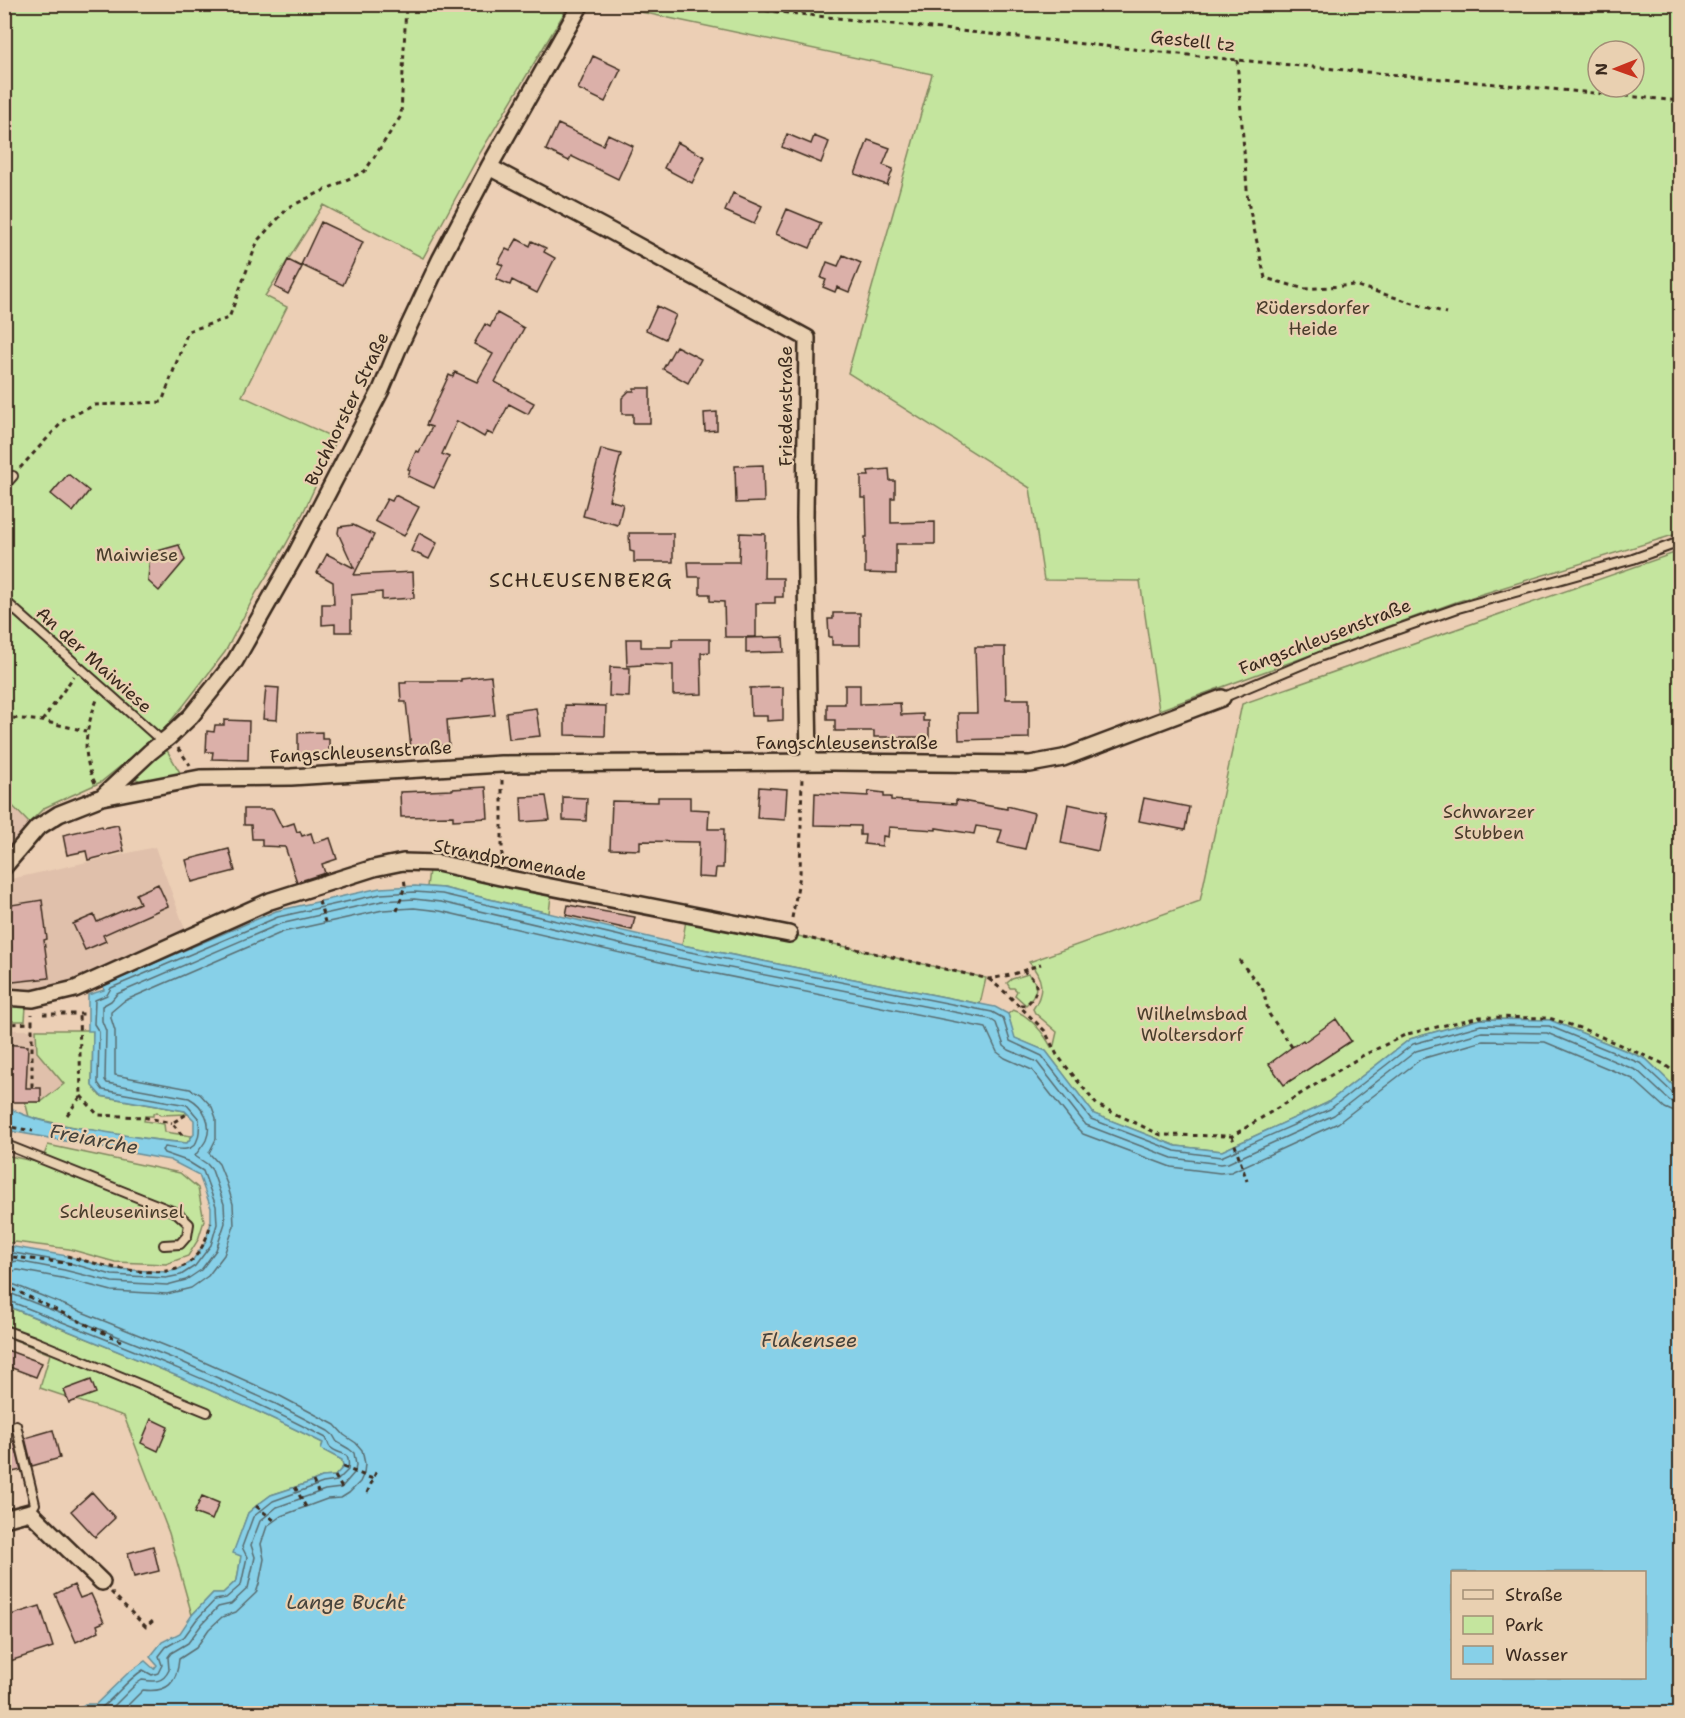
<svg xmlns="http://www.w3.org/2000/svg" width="1685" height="1718" font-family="'Shantell Sans',sans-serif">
<rect width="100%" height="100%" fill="#eccfb5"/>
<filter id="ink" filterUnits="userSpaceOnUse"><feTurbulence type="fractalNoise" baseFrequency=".0167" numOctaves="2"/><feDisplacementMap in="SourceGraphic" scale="12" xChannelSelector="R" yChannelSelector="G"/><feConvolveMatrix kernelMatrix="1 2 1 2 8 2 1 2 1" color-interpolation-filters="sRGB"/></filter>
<g filter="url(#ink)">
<path fill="#e0c0ab" d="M5,798L29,823L5,854Z
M155,847L186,932L104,969L42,992H6L5,988V884L11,879Z
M4,1030H36L37,1052L64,1084L41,1102H5Z"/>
<path fill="#c4e59e" stroke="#80885e" stroke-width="1.5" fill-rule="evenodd" d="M5,5H569L480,153L423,258L323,205L265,296L287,307L242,396L337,439L303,513L285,546L256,593L225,652L184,705L159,735L101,782L44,808L29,823L5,798Z
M608,5H1680V533L1456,602L1159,710L1140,581L1044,580L1030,488L848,373L932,74ZM1598,51H1634V87H1598Z
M1680,551V1092L1646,1059L1550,1020L1480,1019L1410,1039L1327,1103L1222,1151L1176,1146L1094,1114L1046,1051L1014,1038L1008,1014L1013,1010C1028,1014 1044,1033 1051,1047L1054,1045L1057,1032L1035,1013L1033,1009C1045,991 1043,978 1029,962L1200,901L1242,704Z
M165,747L182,776L142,782L133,777Z
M429,870L551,896L549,913L443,888L427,887Z
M687,914L789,934L986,978L980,1004L682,945Z
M1028,974C1040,984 1037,995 1026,1005L1015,995L1017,991L1014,988H1010L1007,983L1012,979Z
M4,1004L26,1007L25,1021H5Z
M36,1030H93L92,1085L100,1096L185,1111L187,1114L160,1115L157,1112L153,1114V1116H145L144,1121L164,1124L165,1132L192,1136L187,1143C134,1138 81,1130 29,1117L25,1101L41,1102L64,1084L37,1052Z
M48,1145L180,1173L198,1188L204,1221L198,1240L188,1256L166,1264L115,1262L69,1249L15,1242L5,1244V1155L41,1163Z
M4,1305C112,1349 220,1391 323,1443L321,1449L342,1460L343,1467L335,1476L322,1477L308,1483L271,1495L256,1506L248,1513L234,1552L241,1556L237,1580L223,1593H213L192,1615L169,1533L124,1416L40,1388L50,1354L5,1336Z"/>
<path fill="#87d0e8" stroke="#698e97" stroke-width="1.5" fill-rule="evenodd" d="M415,886L443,888L682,945L995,1007L1008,1014L1015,1038L1046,1051L1094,1114L1176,1146L1222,1151L1327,1103L1410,1039L1480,1019L1550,1020L1646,1059L1680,1092V1713H72L85,1704H96L128,1673L145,1661L154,1669L157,1665L150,1657L162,1642L180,1633L192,1615L213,1593H223L237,1580L241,1556L233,1553L248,1513L256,1506L271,1495L308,1483L322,1477L335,1476L343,1467L342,1460L321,1449L323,1443C220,1391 112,1349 5,1305V1255L9,1246L67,1256L113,1269L167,1272L179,1269L192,1261L205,1243L211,1223V1208L199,1175L170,1160L5,1130V1106C34,1122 66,1126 99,1131C128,1136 157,1141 187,1143L194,1134V1120L185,1111L101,1096L92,1086L93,1031H88V995L104,990L103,985L276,911L380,888ZM1452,1572H1644V1678H1452Z"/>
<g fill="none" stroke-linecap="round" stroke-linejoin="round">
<path stroke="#596c6f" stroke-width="1.5" d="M4,1256L14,1253L66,1262L112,1275L166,1278L181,1275L195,1266L211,1245L217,1224L216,1206L203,1171L187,1161L164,1153L162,1150L165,1147C171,1148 179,1150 186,1149C200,1148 200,1129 199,1119L187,1105L103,1090L98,1083L99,1032L94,1024L95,1000L107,995L111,988L278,917L381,894L415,892L442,894L680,950L992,1012L1003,1018L1010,1041L1042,1056L1091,1119L1175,1151L1221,1157L1330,1109L1413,1044L1481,1025L1549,1026L1642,1064L1674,1094L1680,1096
M4,1264L17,1261L64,1270L112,1282L167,1285L186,1280L201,1270L216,1250L225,1223L224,1204L212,1170L207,1164L195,1156C198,1151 203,1146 206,1140C213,1124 204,1106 189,1098L107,1083L105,1080L106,1031L102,1021V1006L111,1001L117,994L280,924L382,901L414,899L441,902L679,958L990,1019L996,1023L1004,1046L1009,1050L1037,1062L1086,1125L1172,1158L1221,1164L1228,1163L1334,1115L1416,1051L1482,1032L1547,1033L1638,1071L1670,1101L1680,1103
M4,1273L18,1270L62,1278L112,1291L167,1294L191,1288L208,1276L224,1255L234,1226L233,1204L227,1184L219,1164L209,1153L216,1139V1118L212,1107L200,1094L190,1089L115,1075V1031L111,1018V1012L124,1001L283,932L383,910L414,908L440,911L677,966L986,1028L997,1052L1005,1058L1032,1070L1077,1128L1083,1134L1171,1167L1220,1173L1231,1172L1338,1123L1421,1059L1483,1041L1545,1042L1633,1079L1665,1108L1672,1111L1680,1112
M4,1284L15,1285L186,1354L280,1396L335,1425L344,1435L356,1443L362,1450L365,1464L364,1473L360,1482L349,1493L341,1498L327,1499L281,1516L267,1526L261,1544L264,1559L259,1584L256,1593L236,1612L222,1617L209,1629L196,1648L179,1659C177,1683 168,1693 143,1690L119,1714
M4,1293L12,1294L182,1362L276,1404L328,1431L333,1435L337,1442L349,1449L354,1453L356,1465L355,1472L341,1488L325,1490L277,1507L260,1521L251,1545L255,1557L248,1588L231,1604L218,1607L202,1624L188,1643L171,1653L168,1657L169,1670C163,1683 154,1682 142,1680L136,1684L106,1714
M4,1300L9,1301C116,1343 224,1384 326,1438C328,1441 328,1445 330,1447C340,1457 351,1448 348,1470L337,1481L323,1483L273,1501L253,1517L242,1547L247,1557L241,1585L226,1598L215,1600L197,1619L184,1637L166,1647L159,1656L162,1665L158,1673L152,1675L143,1670C127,1680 116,1696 101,1708C95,1712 89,1709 83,1714"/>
</g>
<path fill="#dbb0a9" stroke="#3b2a1e" stroke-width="1.5" d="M593,56L621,69L605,102L578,89Z
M558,124L603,145L608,134L633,146L618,179L571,156L569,161L546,150Z
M787,134L811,144L814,136L829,142L821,163L782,147Z
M868,140L890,148L883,165L893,169L887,185L855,174Z
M677,142L705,157L692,183L664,168Z
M733,193L762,206L754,224L725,211Z
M787,209L821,223L810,248L776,234Z
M321,222L363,242L343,285L301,265Z
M517,239L530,246L532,241L546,248L544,252L555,258L537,293L512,280L510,285L496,279L503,265L498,263L506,249L510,251Z
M843,255L861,263L849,292L837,287L835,292L823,287L826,280L821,278L827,262L838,266Z
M288,260L302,267L288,294L275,287Z
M657,306L676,315L665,339L646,330Z
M497,313L524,328L495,382L534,403L528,414L509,404L493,435L487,432L484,437L457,421L442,454L449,457L434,488L408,476L410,470L408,469L416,451L419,452L432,427L426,425L449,375L453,377L455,372L477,382L493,354L474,344L485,324L490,327Z
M676,346L701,359L688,383L663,369Z
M634,388H650V423H633V414H622V398L629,391H634Z
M717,412V430L705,431L704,413Z
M601,449L621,454L609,500L623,504L618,525L583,516Z
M763,465L764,502L736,503L735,466Z
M889,469L890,481H895V498H891V523L935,522V544H896V574L865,573V537H867L866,498H861V476H869L868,471Z
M68,474L89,491L73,512L51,494Z
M395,495L419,507L404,536L375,521L387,499L392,501Z
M353,525L374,535L354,575L413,572L414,598L382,600V592L351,595V632H335V624L322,625V604H334L333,582L317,573L327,554L354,568L338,533L339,527Z
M419,533L437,543L429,559L411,551Z
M629,533H673V562H634V552L630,551Z
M740,533L765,534L764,578H783V597H775V603H756V637H725L724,602L710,601V594H700V577H689L688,562H739Z
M179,545L185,560L159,591L148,581L150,553Z
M833,613H860V645H832V637H829L828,619H833Z
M783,637L784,652L746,653V638Z
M626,639H641V647H672V639H710V652L701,653L702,694L673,695V665L641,664V665L627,666Z
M975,647H1005L1006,699H1029V738L959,740L958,713H977Z
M610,667L630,668L629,697L609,696Z
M491,676L495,715L447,720L449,745L411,748L406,702H401L400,683H406V681H461V679Z
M845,685H860V704L900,703L901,715L923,714V721H929V737H874V731H835V720H827V704H845Z
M266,687L279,688L277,720L263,719Z
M783,687V720L767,721V716H751L750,688Z
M565,705L606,706L605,736L565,735Z
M536,708L540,736L509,739L506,712Z
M224,720L249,721L248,760L212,759L213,752H206L207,731L214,732L215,725H224Z
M322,732V739H329V754H298V733Z
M486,787L488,818L453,820V816L401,817L400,792L452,790V789Z
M759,787L787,789L785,820L757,818Z
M869,791L884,793V797H891V800L956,804V800L1007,809V806L1034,813L1025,849L998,843L1002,830L976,826L974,834L936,828V830L889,827L888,837L883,836L882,846L864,844L865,835H860V826L814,825L815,793L868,796Z
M546,796L550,820L522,822L521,797Z
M563,797L587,798L586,821L563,820Z
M658,797H690V809L709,810L708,829H724L723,868H716L715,878L698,877L699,842L640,841V850L610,849L612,801L658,802Z
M1144,798L1189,807L1185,830L1139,821Z
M1068,804L1106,812L1098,851L1061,843Z
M244,809H273L282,827L294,823L297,832L300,831L302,836L311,833L314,843L330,838L337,859L322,864L325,873L297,882L285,847L262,846V839H252L251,825H244Z
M118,825L124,851L88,860L86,851L67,855L63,835L102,826L103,828Z
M229,849L235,871L192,882L186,860Z
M158,884L168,906L103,935L106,941L85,950L73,924L94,915L97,922L140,903L136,894Z
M42,900L47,939L44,940L49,978L4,983V950L11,948L5,906Z
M568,905L635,917L632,930L566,915Z
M1336,1019L1351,1041L1284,1085L1269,1064L1292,1047L1303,1040L1304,1042Z
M4,1044L28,1046L26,1088H41V1102H4Z
M4,1349L42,1363L36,1377L4,1365Z
M91,1380L96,1393L69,1403L64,1390Z
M151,1419L168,1427L158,1451L141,1443Z
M53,1430L60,1458L32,1466L25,1438Z
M14,1441L21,1470L4,1474V1443Z
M92,1492L115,1518L95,1537L71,1511Z
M202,1496L219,1503L212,1520L194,1513Z
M153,1546L159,1571L134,1577L128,1553Z
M74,1585L80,1598L91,1594L104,1622L97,1625L99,1631L76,1642L55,1594Z
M40,1606L53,1647L4,1663V1617Z"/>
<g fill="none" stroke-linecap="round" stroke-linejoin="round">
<defs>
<path id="lane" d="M4,486L13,476
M4,600L163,742
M1222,698L1322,656L1458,608L1633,559L1680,542
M4,1144L177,1213L189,1224L187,1236L180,1244L164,1245
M4,1330L34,1341L207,1412
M16,1425L35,1504L30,1512"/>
<path id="street" d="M489,167L603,227L807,338L805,518L809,762
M102,797L150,752L169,737L191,716L235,661L296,554L381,390L398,349L440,260L489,167L581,4
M4,867L37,828L59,814L102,797L200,778L291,777L501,764L833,762L1030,764L1063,758L1222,698
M4,997L33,999L75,989L270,901L374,868L403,862L438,863L500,877L789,934
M4,1519L30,1512L102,1582"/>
</defs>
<use href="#lane" stroke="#3b2a1e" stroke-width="12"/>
<use href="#street" stroke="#3b2a1e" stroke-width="20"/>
<path stroke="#3b2a1e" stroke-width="3" stroke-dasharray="4.5 4.5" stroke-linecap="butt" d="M703,4L1237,60L1680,101
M1237,60L1248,202L1265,278L1305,289L1354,285L1446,313
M20,468L65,419L95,405L162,402L188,331L229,318L258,240L289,207L365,171L401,116L406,4
M4,717L42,721L86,731
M42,721L74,676
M178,748L190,765
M502,780V863
M95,783C80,752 86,728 98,697
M319,901L325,922
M397,911L405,885L404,878
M792,918L800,875L802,775
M803,937L989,979L1011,975L1041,964
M1239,960L1263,990L1269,1014L1292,1047
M989,979L1006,993L1045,1031L1057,1055L1097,1105L1161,1135L1232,1136L1362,1056L1407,1034L1480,1017L1549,1018L1583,1029L1664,1064L1680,1077
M1020,1005H1026C1040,993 1040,980 1023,971
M43,1014H88
M4,1024L33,1023
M32,1087V1014
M81,1096L98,1115L143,1117L172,1123
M67,1115L81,1096L79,1014
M4,1126L33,1131
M182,1135L172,1123L187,1114
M1232,1136L1247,1181
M4,1256L75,1264
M67,1256C97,1264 168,1285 192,1260C203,1249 207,1237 211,1223
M4,1285L121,1341
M343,1467L373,1479
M335,1476L343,1490
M313,1481L318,1492
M295,1487L307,1509
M367,1493L377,1470
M256,1506L275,1521
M111,1592L146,1627L155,1619"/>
<use href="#lane" stroke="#e9d0b1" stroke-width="8"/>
<use href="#street" stroke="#e9d0b1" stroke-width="15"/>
</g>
</g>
<g text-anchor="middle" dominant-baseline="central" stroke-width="4.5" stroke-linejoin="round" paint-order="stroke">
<g font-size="18" fill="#3b2a1e" stroke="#e9d0b1">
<text transform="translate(1193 41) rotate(6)">Gestell tz</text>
<text transform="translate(786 406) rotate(-90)">Friedenstraße</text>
<text transform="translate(347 409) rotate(-64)">Buchhorster Straße</text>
<text transform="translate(1325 637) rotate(-21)">Fangschleusenstraße</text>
<text transform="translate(94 660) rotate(42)">An der Maiwiese</text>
<text x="847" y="743">Fangschleusenstraße</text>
<text transform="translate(361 752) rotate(-3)">Fangschleusenstraße</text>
<text transform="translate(510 860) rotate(11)">Strandpromenade</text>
</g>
<g font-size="18" fill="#493d2b" stroke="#e9d0b1">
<text x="1313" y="308">Rüdersdorfer<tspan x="1313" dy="21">Heide</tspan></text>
<text x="137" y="555">Maiwiese</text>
<text x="1489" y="812">Schwarzer<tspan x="1489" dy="21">Stubben</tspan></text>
<text x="1192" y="1014">Wilhelmsbad<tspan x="1192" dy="21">Woltersdorf</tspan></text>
<text x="122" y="1212">Schleuseninsel</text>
</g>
<g font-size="20" letter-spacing="1.5" fill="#3b2a1e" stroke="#e9d0b1">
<text x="581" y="580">SCHLEUSENBERG</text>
</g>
<g font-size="20" font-style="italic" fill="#46433c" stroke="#e9d0b1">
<text transform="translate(94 1139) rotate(11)">Freiarche</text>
<text x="809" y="1340">Flakensee</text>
<text x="346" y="1602">Lange Bucht</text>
</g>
</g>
<rect width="1685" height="1718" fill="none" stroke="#e9d0b1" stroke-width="24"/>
<rect x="12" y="12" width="1661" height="1694" fill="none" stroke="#3b2a1e" stroke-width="2" filter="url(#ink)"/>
<rect x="1451" y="1571" width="195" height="108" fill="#e9d0b1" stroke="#a38e76" stroke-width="1.5"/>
<rect x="1463" y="1590" width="30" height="9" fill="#e9d0b1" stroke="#a38e76" stroke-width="1.5"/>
<text x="1505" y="1601" font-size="18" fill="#3b2a1e">Straße</text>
<rect x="1463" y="1616" width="30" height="18" fill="#c4e59e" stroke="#a38e76" stroke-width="1.5"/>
<text x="1505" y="1631" font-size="18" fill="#3b2a1e">Park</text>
<rect x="1463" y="1646" width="30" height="18" fill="#87d0e8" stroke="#a38e76" stroke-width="1.5"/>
<text x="1505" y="1661" font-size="18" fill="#3b2a1e">Wasser</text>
<g transform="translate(1616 69) rotate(269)"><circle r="28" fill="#e9d0b1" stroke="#a38e76" stroke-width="1.5"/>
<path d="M0-4.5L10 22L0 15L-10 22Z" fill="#c8321e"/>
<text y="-9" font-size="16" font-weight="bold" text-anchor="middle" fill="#3b2a1e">N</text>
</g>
</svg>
